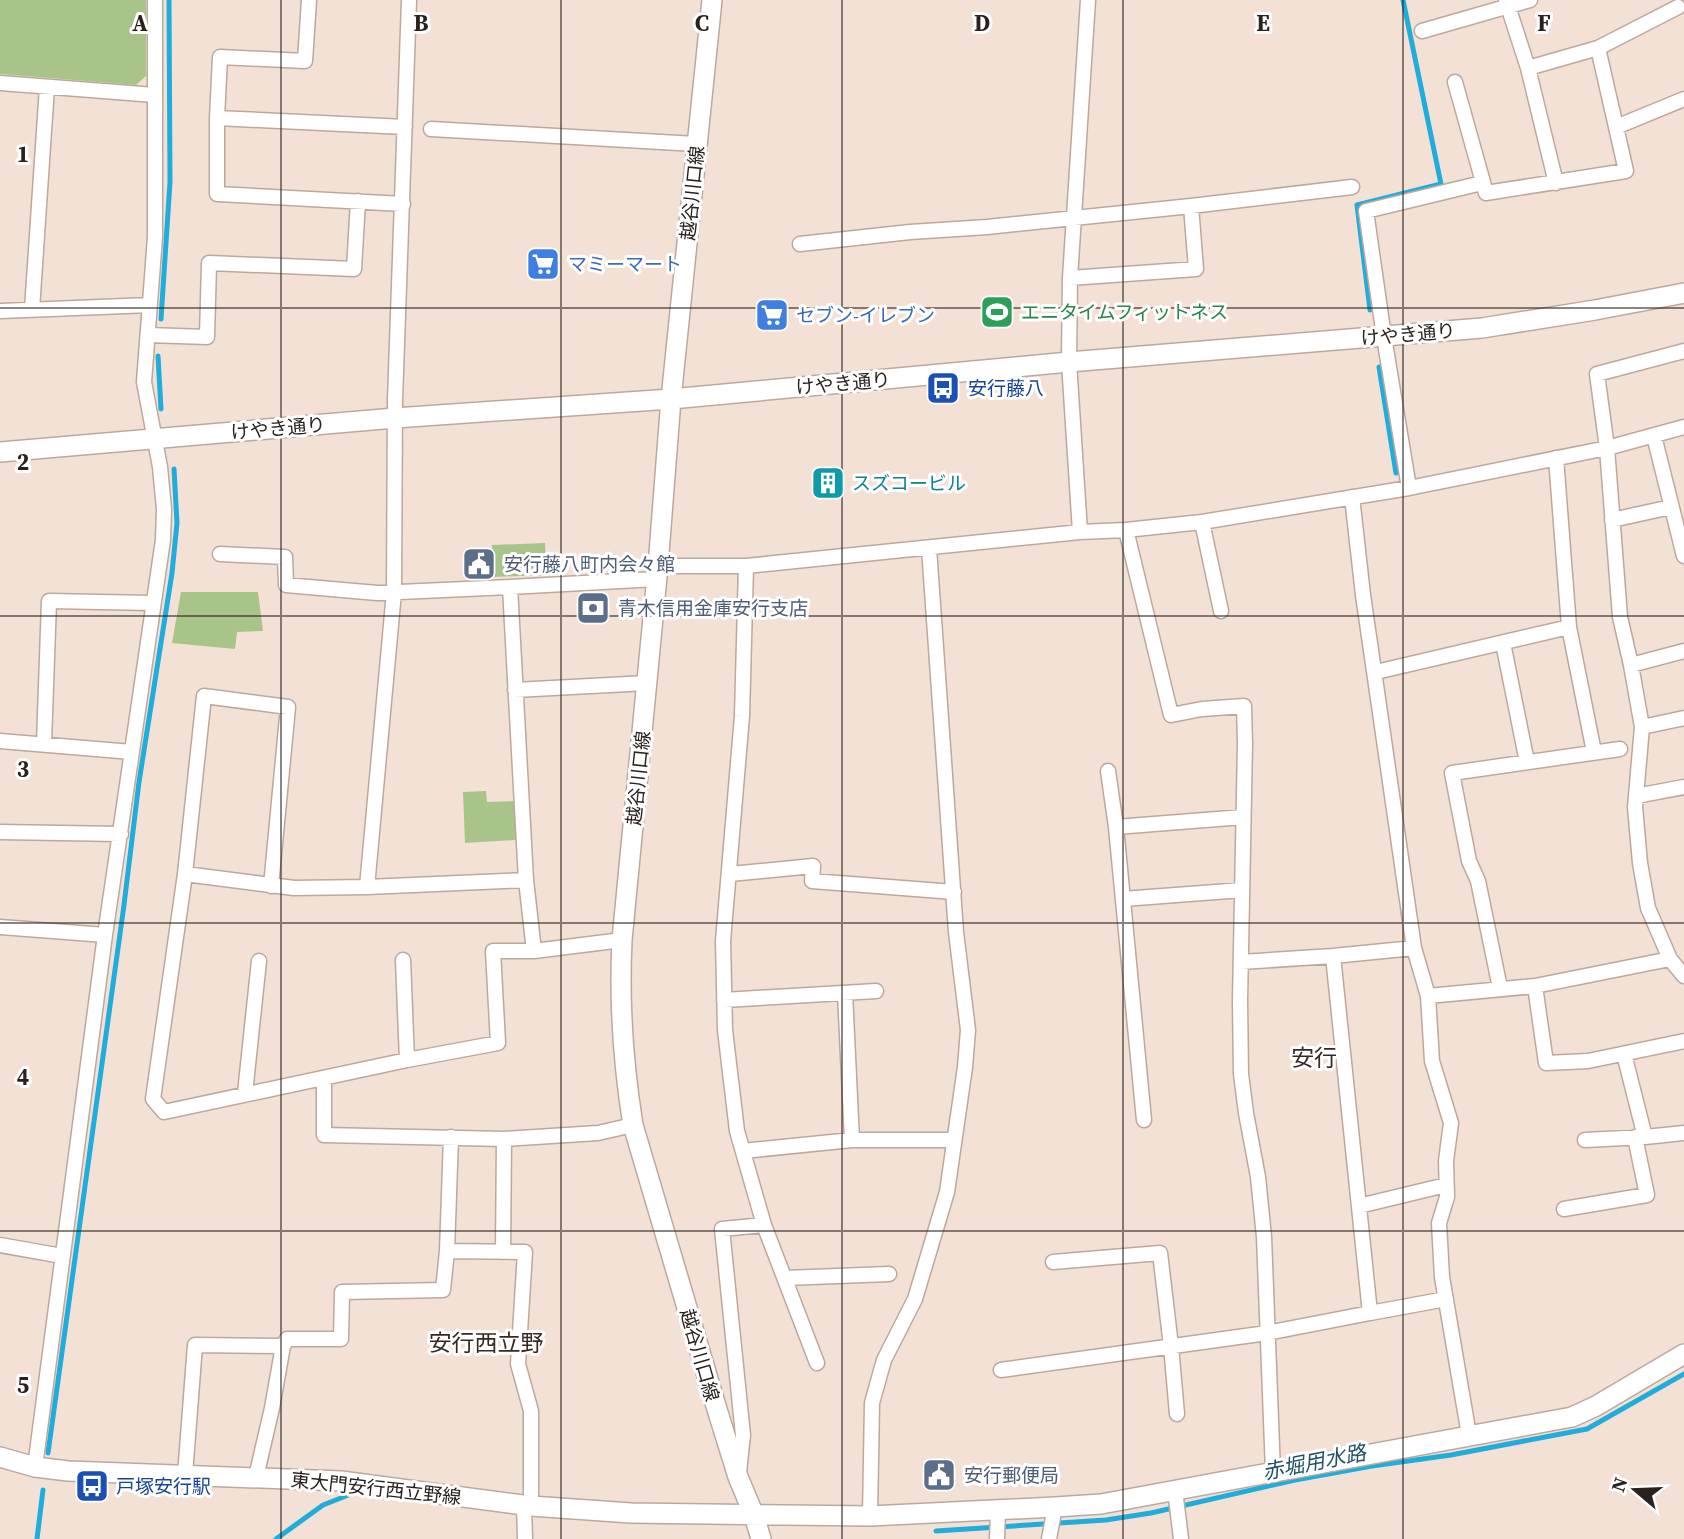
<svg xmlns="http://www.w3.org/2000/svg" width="1684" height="1539" font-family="'Source Serif 4','Noto Sans JP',serif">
<rect width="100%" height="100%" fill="#f4e1d6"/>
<path fill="#a8c489" d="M0,0H146V76L136,85L0,74Z
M545,543L546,575L493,577L492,545Z
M181,592H258L263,631L237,632L235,649L172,643Z
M486,791L487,802L514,801L516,840L465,843L463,792Z"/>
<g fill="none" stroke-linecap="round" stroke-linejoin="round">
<path stroke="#20addb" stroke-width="5" d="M1370,310L1357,205L1441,184L1403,0
M161,319L170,182L169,0
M158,356L161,409
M1379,367L1396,473
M48,1453L124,905L139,782L172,573L177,523L174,469
M936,1531L1106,1520L1151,1513L1295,1480L1372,1466L1451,1455L1587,1429L1684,1374
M37,1539L43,1490
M276,1539L323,1505L351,1494"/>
<defs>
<path id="street" d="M1506,0L1528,68L1556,183
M1422,31L1530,0
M1528,68L1598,48
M1455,82L1486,193L1626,171L1616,127L1684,99
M0,83L155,95
M217,118L220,57L305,61L309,0
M1616,127L1598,48L1678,7
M431,129L696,144
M403,204L217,194V118L405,127
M800,244L910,232L987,227L1191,206L1352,187
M1070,278L1196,269L1191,206
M32,309L47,87
M0,311L150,305
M148,335L207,337L209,263L354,269L358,201
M1684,351L1597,374L1607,448L1620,617L1631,665L1642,727L1635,807L1640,863L1648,908L1670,959L1684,976
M1654,436L1684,556
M1556,458L1569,627L1594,752
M1409,488L1384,337L1366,211L1482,183
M1352,497L1363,595L1414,948L1428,996L1432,1061L1451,1123L1446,1161L1447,1197L1439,1223L1442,1277L1469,1435
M1612,520L1671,507
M1202,522L1221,611
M1126,530L1171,715L1202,709L1244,706L1245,743L1240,1001L1241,1074L1246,1113L1258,1177L1264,1237L1273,1472
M1080,532L1069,362L1070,278L1088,0
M220,554L285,557L286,585L377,593L510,587L657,579
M658,566H746L1080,532L1126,530L1202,522L1409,488L1607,448L1684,427
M510,587L526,880
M1503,643L1527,762
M1631,665L1684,651
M1376,672L1569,627
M515,690L647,683
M1642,727L1684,718
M0,741L132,752
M44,743L49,601L152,603
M1108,771L1116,827L1144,1120
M1636,796L1684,787
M1116,827L1243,817
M0,832L121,834
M185,874L294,888L367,887L526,880L534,951
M730,874L813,866L812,881L954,892
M271,886L288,707L204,696L185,874L153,1099L164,1112L407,1060L498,1043L493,951H534L622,940
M367,887L394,592L395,400L409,0
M1123,899L1242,890
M0,927L105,935
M1414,948L1333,956L1370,1313L1446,1299
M403,960L407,1060
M1241,962L1333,956
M1535,986L1546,1063L1588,1061L1684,1041
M1500,988L1478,881L1469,861L1452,773L1620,749
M845,993L852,1140
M1428,996L1535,986L1670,959
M724,1000L876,991
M1624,1054L1645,1137L1684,1133
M324,1078V1135L504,1139L598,1133L633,1125
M245,1093L259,961
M1585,1140L1644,1137
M743,1151L852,1140H954
M1359,1206L1446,1185
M1564,1209L1647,1195L1635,1137
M764,1225L817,1363
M0,1245L62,1256
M447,1251L525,1252L518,1364L531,1411V1506
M503,1252L504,1139
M1053,1262L1160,1253L1171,1346L1177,1414
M785,1278L889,1274
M1001,1370L1267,1333L1370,1313
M35,1467L105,935L163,540L164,509L160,467L144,382L155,237V0
M739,1472L743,1435L722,1229L764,1225L737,1131L725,1030L723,941L742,716L746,566
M185,1475L195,1345L283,1346
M256,1477L272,1408L283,1346L287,1339H341L342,1292L443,1290L447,1251L451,1137
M1175,1490L1181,1539
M524,1505L525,1539
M870,1516L872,1403L884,1360L915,1299L947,1192L965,1067L968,1030L956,932L929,548
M997,1539L998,1510
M1049,1539L1055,1507"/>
<path id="secondary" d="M712,0L671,399L658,566L622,940C619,1002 623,1063 633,1125L716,1406L738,1477L754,1515L761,1539
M0,452L395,418L671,399L1069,362L1482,328L1595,310L1684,293
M0,1457L35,1467L68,1471L341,1481L531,1506L631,1513L870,1516L1055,1507L1101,1504L1572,1417L1596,1406L1684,1354"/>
</defs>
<use href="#street" stroke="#bba99e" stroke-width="17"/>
<use href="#secondary" stroke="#bba99e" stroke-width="22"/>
<use href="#street" stroke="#fff" stroke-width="14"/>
<use href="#secondary" stroke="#fff" stroke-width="19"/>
</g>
<path fill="none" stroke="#28211d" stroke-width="2" stroke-opacity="0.55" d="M281,0V1539M561,0V1539M842,0V1539M1123,0V1539M1403,0V1539M0,308H1684M0,616H1684M0,923H1684M0,1231H1684"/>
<defs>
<symbol id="supermarket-square" viewBox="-11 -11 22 22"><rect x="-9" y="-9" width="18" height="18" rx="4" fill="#3f7fe0" stroke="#fff"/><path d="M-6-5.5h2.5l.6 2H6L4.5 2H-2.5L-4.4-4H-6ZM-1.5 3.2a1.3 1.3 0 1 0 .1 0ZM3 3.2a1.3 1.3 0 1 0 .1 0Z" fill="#fff"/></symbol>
<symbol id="stadium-square" viewBox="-11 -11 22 22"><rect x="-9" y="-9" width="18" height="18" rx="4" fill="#2e9e5b" stroke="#fff"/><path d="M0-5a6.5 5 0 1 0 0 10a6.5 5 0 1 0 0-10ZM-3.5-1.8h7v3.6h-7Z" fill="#fff"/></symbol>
<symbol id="bus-square" viewBox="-11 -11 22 22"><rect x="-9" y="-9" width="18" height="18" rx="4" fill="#1a4fb4" stroke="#fff"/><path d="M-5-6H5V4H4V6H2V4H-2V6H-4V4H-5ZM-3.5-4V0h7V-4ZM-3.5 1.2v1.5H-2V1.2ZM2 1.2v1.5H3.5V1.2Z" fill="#fff"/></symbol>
<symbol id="building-square" viewBox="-11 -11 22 22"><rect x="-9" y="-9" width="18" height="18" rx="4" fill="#0f9aa8" stroke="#fff"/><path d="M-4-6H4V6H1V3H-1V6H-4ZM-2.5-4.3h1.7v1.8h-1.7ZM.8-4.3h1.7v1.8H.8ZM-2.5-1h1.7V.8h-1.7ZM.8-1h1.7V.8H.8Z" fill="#fff"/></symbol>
<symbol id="civic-square" viewBox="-11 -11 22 22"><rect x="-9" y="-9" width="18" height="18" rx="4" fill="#5c6f8a" stroke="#fff"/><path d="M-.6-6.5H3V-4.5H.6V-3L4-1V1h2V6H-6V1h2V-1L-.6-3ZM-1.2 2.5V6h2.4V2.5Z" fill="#fff"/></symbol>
<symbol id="bank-square" viewBox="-11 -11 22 22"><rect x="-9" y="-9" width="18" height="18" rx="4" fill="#5c6f8a" stroke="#fff"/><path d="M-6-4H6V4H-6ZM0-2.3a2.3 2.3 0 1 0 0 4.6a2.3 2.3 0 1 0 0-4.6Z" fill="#fff"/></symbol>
</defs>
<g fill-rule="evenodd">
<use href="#supermarket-square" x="524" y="245" width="38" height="38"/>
<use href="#stadium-square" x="978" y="293" width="38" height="38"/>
<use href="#supermarket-square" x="753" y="296" width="38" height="38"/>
<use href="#bus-square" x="924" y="369" width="38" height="38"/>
<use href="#building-square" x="809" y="464" width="38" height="38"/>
<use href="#civic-square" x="460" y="545" width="38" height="38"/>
<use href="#bank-square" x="574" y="589" width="38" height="38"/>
<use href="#civic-square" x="920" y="1456" width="38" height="38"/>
<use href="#bus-square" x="73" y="1467" width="38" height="38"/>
</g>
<g text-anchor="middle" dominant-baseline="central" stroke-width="6" stroke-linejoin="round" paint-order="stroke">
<g font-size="19" fill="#28211d" stroke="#fff">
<text transform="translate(692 193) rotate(-84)">越谷川口線</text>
<text transform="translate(1408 334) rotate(-5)">けやき通り</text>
<text transform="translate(843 383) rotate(-5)">けやき通り</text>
<text transform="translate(278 428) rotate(-5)">けやき通り</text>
<text transform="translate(638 778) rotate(-84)">越谷川口線</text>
<text transform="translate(700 1355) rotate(74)">越谷川口線</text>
<text transform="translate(376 1488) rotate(6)">東大門安行西立野線</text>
</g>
<g font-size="19" fill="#366cbe" stroke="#fff" text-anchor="start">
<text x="568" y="264">マミーマート</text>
<text x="796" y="315">セブン-イレブン</text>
</g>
<g font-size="19" fill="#27864d" stroke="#fff" text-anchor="start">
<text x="1021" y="312">エニタイムフィットネス</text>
</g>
<g font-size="19" fill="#164399" stroke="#fff" text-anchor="start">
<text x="968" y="388">安行藤八</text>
<text x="116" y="1486">戸塚安行駅</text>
</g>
<g font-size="19" fill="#0d838f" stroke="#fff" text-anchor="start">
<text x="852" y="483">スズコービル</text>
</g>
<g font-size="19" fill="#4e5e75" stroke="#fff" text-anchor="start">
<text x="504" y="564">安行藤八町内会々館</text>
<text x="618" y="608">青木信用金庫安行支店</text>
<text x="964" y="1475">安行郵便局</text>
</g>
<g font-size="21" font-style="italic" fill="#205367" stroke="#fff">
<text transform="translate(1314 1462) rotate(-11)">赤堀用水路</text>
</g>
<g font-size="23" fill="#372921" stroke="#fff">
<text x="1314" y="1058">安行</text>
<text x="486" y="1343">安行西立野</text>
</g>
</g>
<g font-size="23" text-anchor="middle" font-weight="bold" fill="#28211d" stroke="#fff" stroke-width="6" stroke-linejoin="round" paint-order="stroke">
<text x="140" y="31">A</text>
<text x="421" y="31">B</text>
<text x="702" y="31">C</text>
<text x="982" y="31">D</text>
<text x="1263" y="31">E</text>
<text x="1544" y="31">F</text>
<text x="23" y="162">1</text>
<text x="23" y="470">2</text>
<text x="23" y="777">3</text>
<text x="23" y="1085">4</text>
<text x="23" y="1393">5</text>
</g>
<g transform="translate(1635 1490) rotate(289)" stroke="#ffffff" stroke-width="5" paint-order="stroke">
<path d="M0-5L12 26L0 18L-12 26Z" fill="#28211d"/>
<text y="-10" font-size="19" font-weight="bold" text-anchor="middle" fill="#28211d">N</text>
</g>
</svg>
